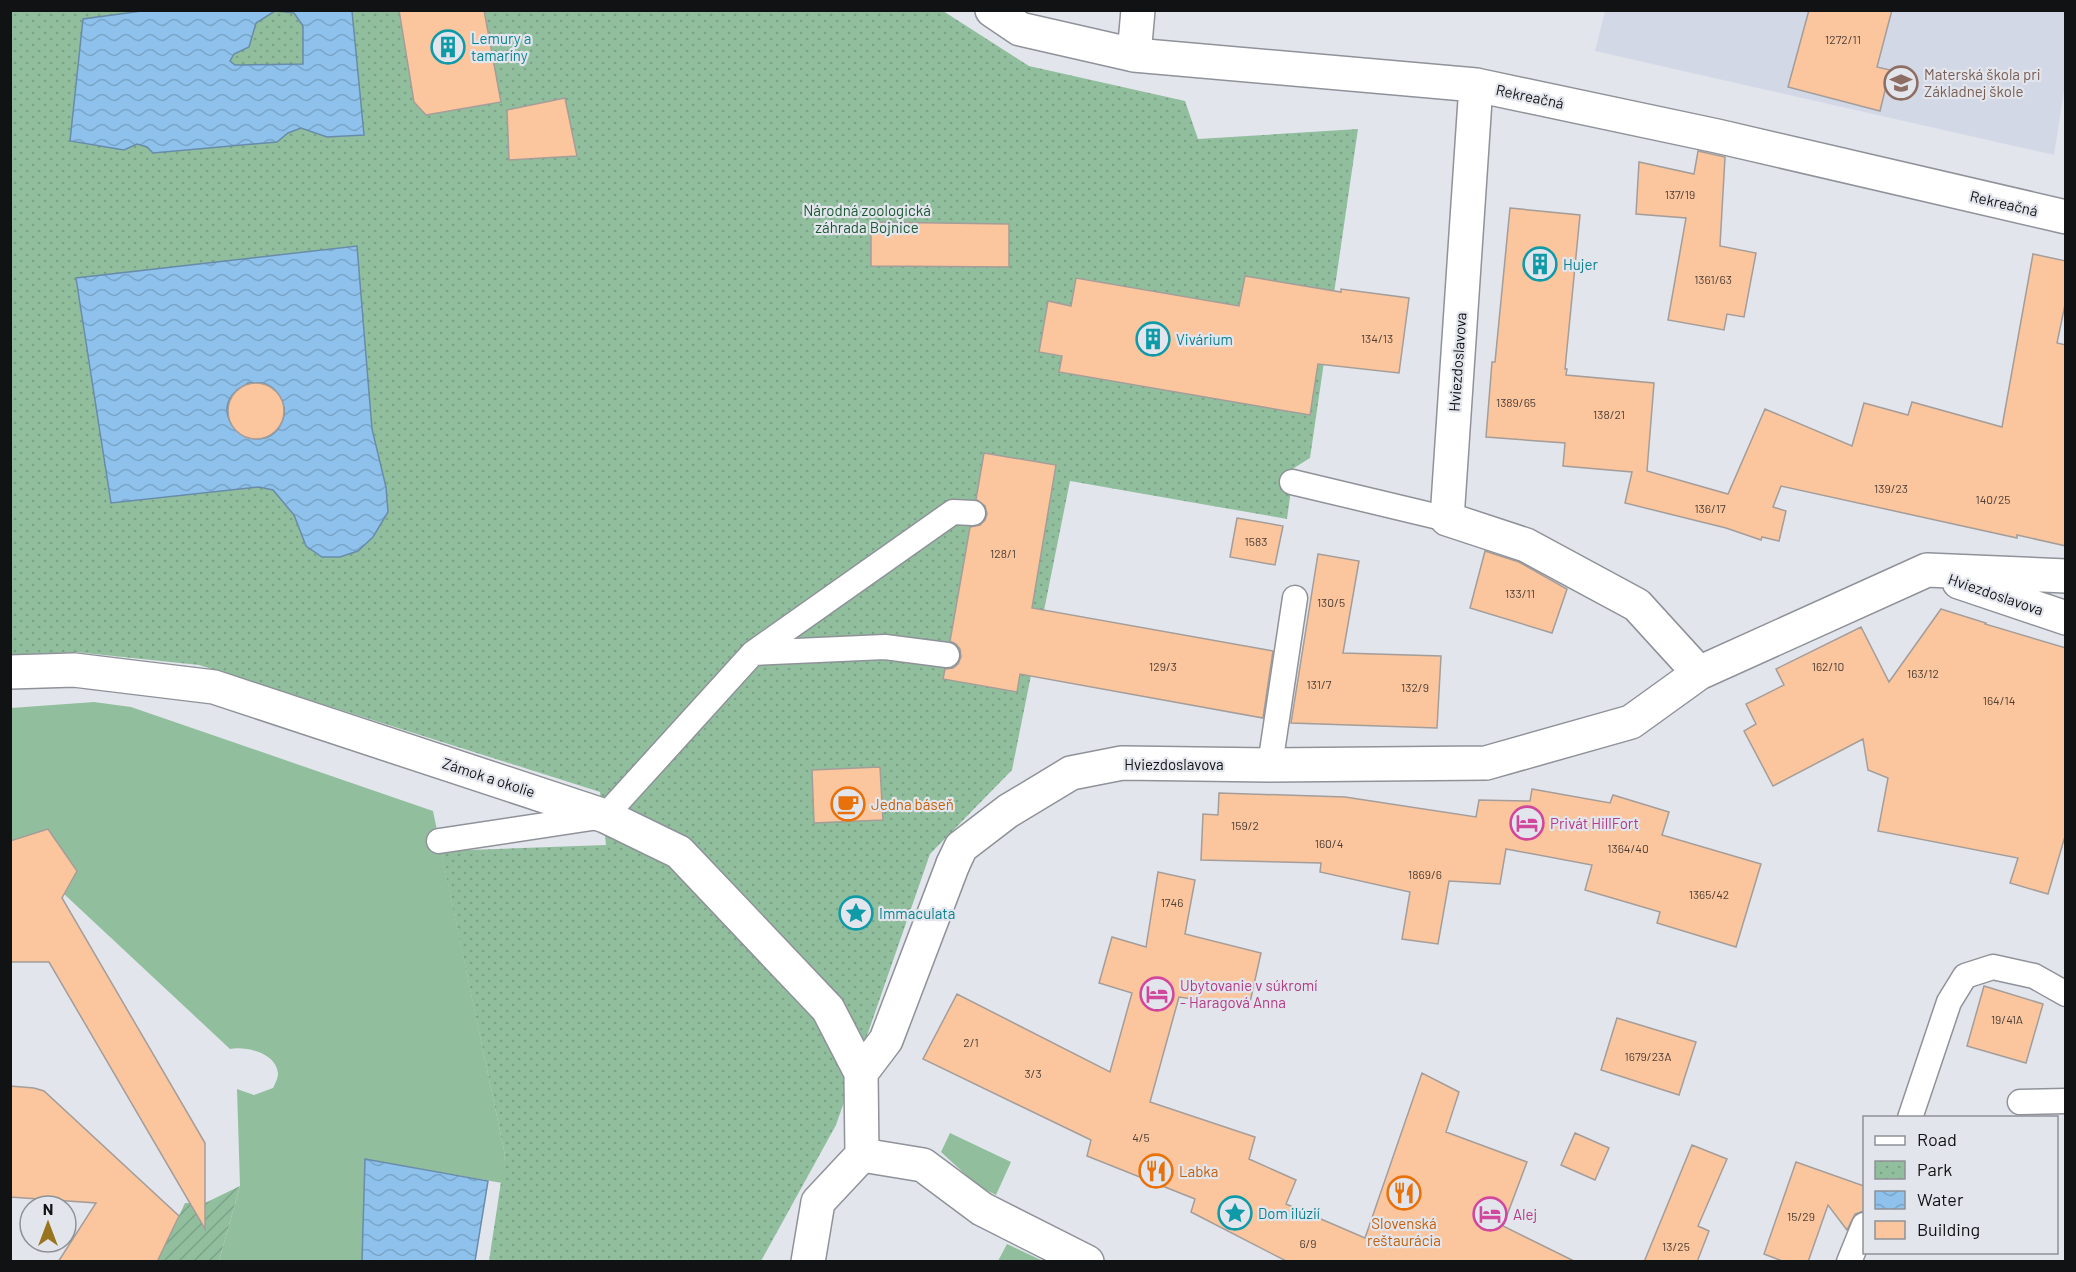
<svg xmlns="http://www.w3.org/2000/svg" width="2076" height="1272" font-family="Barlow,sans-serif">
<defs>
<pattern id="park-dots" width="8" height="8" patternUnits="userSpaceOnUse" patternTransform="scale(1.5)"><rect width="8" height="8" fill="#91bf9e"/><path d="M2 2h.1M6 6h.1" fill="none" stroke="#7ca387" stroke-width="1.8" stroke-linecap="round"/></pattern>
<pattern id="garden-furrows" width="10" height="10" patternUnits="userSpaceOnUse" patternTransform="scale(1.5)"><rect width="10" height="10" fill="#91bf9e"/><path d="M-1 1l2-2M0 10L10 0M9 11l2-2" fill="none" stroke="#7ca387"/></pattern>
<pattern id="water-waves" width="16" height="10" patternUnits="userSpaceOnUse" patternTransform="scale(1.5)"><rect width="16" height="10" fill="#8ec1eb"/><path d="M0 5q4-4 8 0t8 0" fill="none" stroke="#79a5c9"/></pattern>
</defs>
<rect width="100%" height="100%" fill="#e3e5ed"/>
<path fill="#d3d8e7" d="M1605,11H2065V85L2054,155L1595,51Z"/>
<path fill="#91bf9e" d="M94,702L131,707L433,811L505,1155L502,1183L366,1159L362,1261H219L240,1186L237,1089L254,1095L273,1088C275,1084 278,1078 278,1074C277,1053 246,1046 230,1049L64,894L77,871L48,829L11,841V708Z
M950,1133L1011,1162L996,1195L978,1186L941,1152Z
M1007,1244L1043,1261H998Z"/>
<path fill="url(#park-dots)" d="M11,11H943L1029,66L1185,101L1198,139L1358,129L1310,458L1294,468L1287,519L1070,481L1012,770L930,854L836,1125L761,1261H489L505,1155L441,851L606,845L600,792L199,665L75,652L11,656Z"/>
<path fill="url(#garden-furrows)" d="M240,1186L219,1261L157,1262L185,1203H205Z"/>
<path fill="url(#water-waves)" stroke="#688caa" stroke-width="1.5" fill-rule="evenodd" d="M142,11H352L364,135L327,137L301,128L288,133L277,142L153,153L147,147L137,144L124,150L70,141L83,19ZM275,11L294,13L303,26V64L235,65L230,61L234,54L249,47L256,23Z
M357,246L372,429L386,487L388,512L373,537L358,551L340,557H322L306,546L294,515L273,490L259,487L111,503L76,278ZM248,383C252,383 258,383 262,383C277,386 288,405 283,419C267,464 204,422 236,391C239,388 245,386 248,383Z
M365,1159L488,1181L475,1261H362Z"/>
<path fill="#fbc59e" stroke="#a49d99" stroke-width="1.5" d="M399,10H484L501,102L426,115L414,102Z
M1809,10H1892L1877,67L1890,70L1880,111L1788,87Z
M565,98L577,156L509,160L507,110Z
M1698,151L1725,157L1720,246L1756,253L1744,317L1727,314L1724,330L1668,320L1686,218L1636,214L1639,162L1694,174Z
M1510,208L1580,215L1565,369H1567L1566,375L1654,383L1647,471L1728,494L1765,409L1852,446L1864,403L1908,415L1912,402L2002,427L2033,254L2066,261V300L2057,343L2066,345V546L2017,535V538L1781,486L1773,507L1786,511L1779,541L1762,537L1761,540L1726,528L1625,503L1632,472L1563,466L1565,443L1486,437L1492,362H1495Z
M871,222L1009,224V267L871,266Z
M1245,276L1341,292V289L1409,298L1399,373L1318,364L1310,415L1059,372L1062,356L1039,352L1048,301L1071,306L1076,278L1239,306Z
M228 411a28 28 0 1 1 56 0a28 28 0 1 1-56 0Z
M984,453L1056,465L1032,608L1273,651L1263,718L1020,674L1017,692L943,679L945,669L953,668L958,664L961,657L960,649L956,644L950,641L970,527L980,525L985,520L987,514L985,506L976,499Z
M1237,518L1283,526L1275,565L1230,557Z
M1485,551L1519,562L1567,589L1552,633L1470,608Z
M1318,554L1359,561L1343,653L1441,656L1437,728L1291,723Z
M1941,609L1986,623L1985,624L2066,648V833L2048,894L2010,883L2018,858L1878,831L1888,778L1868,770L1863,739L1773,786L1744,731L1756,724L1746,704L1784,685L1776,669L1861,627L1889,682Z
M880,767L883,820L814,823L812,770Z
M1532,789L1610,803L1613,795L1669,812L1662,835L1761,864L1736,947L1657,923L1660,912L1585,890L1592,865L1506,849L1500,884L1449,881L1438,944L1402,939L1410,892L1320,872L1321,863L1201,860L1203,814L1218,815L1219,793L1345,797L1476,817L1479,800L1530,801Z
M48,829L77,871L62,898L205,1143V1229L49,962H10V841Z
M1158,872L1195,880L1185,934L1261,953L1249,1007L1179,997L1150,1102L1255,1137L1249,1159L1296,1180L1286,1204L1365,1238L1422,1073L1459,1092L1446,1132L1527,1162L1503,1226L1576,1262H1288L1191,1212L1195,1199L1087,1156L1091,1140L923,1059L957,994L1110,1072L1132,993L1099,983L1112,937L1146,947Z
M1984,986L2043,1004L2026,1063L1967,1046Z
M1617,1018L1696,1042L1679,1095L1601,1070Z
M10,1086L34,1088L44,1091L179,1216L157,1262H58L96,1203L10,1197Z
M1575,1133L1609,1148L1595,1180L1561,1165Z
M1692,1145L1727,1159L1698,1226L1709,1231L1697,1262H1644Z
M1796,1162L1864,1186V1211L1855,1214L1847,1230L1828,1205L1808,1262H1785L1764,1254Z"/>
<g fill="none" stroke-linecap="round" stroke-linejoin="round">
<defs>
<path id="service" d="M1292,482L1447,519
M753,653L885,647L947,655
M1270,765L1295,598
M439,841L605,816L753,653L953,512L973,513
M2020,1102L2066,1101
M1910,1118L1949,1002L1965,976L1993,967L2034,976L2066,994
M1849,1262L1864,1225"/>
<path id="pedestrian" d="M10,672L74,670L214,687L605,816L679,852L828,1009L861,1073
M862,1155L923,1165L982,1209L1087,1262
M808,1262L818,1202L862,1155L861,1073L886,1040L953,864"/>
<path id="minor" d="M992,10L1020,29L1134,55L1476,85L1717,136L2066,217
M1134,55L1138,10
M1476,85L1447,519L1526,545L1637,605L1699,673
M1959,582L2066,618
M953,864L961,847L1008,811L1071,773L1122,763L1270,765L1486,763L1631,722L1699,673L1927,570L2066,576"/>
</defs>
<use href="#service" stroke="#8f9299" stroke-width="27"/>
<use href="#pedestrian" stroke="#8f9299" stroke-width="36"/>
<use href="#minor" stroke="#8f9299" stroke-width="36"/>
<use href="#service" stroke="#fff" stroke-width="24"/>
<use href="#pedestrian" stroke="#fff" stroke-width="33"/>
<use href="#minor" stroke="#fff" stroke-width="33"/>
</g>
<defs>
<symbol id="building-ring" viewBox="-11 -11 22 22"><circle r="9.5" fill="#e3e5ed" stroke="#0f9aa8" stroke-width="1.5"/><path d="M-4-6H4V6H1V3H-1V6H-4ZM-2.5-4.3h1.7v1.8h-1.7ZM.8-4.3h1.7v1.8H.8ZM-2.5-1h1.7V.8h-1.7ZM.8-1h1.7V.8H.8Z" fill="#0f9aa8"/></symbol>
<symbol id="school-ring" viewBox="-11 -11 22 22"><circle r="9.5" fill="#e3e5ed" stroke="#8d6e63" stroke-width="1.5"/><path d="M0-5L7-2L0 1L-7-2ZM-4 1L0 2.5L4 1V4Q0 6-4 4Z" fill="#8d6e63"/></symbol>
<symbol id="cafe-ring" viewBox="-11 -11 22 22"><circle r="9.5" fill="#e3e5ed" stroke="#e8710a" stroke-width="1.5"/><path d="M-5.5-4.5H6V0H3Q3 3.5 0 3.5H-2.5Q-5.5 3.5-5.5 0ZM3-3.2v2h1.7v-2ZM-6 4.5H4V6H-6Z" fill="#e8710a"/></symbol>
<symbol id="hotel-ring" viewBox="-11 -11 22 22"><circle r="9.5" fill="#e3e5ed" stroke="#d1479c" stroke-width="1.5"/><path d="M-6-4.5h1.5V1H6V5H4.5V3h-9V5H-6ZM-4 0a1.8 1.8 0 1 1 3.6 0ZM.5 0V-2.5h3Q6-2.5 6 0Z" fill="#d1479c"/></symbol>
<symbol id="sight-ring" viewBox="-11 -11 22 22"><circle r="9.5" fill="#e3e5ed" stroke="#0f9aa8" stroke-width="1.5"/><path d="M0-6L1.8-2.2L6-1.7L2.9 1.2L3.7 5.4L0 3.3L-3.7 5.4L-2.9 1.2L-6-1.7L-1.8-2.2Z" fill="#0f9aa8"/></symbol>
<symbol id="restaurant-ring" viewBox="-11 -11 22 22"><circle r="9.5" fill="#e3e5ed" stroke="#e8710a" stroke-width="1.5"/><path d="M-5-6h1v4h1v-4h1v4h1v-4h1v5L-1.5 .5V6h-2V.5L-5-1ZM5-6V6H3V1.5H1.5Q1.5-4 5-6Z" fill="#e8710a"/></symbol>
</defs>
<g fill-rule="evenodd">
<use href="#building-ring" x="429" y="28" width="38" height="38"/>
<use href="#school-ring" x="1882" y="64" width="38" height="38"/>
<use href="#building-ring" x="1521" y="245" width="38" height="38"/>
<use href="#building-ring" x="1134" y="320" width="38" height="38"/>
<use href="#cafe-ring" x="829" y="785" width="38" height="38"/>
<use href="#hotel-ring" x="1508" y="804" width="38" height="38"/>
<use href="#sight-ring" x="837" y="894" width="38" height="38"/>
<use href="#hotel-ring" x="1138" y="975" width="38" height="38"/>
<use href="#restaurant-ring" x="1137" y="1152" width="38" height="38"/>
<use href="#restaurant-ring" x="1385" y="1174" width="38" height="38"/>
<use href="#sight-ring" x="1216" y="1194" width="38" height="38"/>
<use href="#hotel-ring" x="1471" y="1195" width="38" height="38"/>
</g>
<g text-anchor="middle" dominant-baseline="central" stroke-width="4.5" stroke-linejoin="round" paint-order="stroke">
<g font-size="12" fill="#4c3f36">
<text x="1843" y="39">1272/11</text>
<text x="1680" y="194">137/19</text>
<text x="1713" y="279">1361/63</text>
<text x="1377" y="338">134/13</text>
<text x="1516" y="402">1389/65</text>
<text x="1609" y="414">138/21</text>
<text x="1891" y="488">139/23</text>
<text x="1993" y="499">140/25</text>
<text x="1710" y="508">136/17</text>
<text x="1256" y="541">1583</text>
<text x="1003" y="553">128/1</text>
<text x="1520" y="593">133/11</text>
<text x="1331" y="602">130/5</text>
<text x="1163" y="666">129/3</text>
<text x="1828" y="666">162/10</text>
<text x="1923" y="673">163/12</text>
<text x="1319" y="684">131/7</text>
<text x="1415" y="687">132/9</text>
<text x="1999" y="700">164/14</text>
<text x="1245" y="825">159/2</text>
<text x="1329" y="843">160/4</text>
<text x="1628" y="848">1364/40</text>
<text x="1425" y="874">1869/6</text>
<text x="1709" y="894">1365/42</text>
<text x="1172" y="902">1746</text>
<text x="2007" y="1019">19/41A</text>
<text x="971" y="1042">2/1</text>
<text x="1648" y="1056">1679/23A</text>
<text x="1033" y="1073">3/3</text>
<text x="1141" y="1137">4/5</text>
<text x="1801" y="1216">15/29</text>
<text x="1308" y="1243">6/9</text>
<text x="1676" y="1246">13/25</text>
</g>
<g font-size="15" fill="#0d838f" stroke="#e3e5ed" text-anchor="start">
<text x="471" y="38">Lemury a<tspan x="471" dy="17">tamaríny</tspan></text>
<text x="1563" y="264">Hujer</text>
<text x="1176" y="339">Vivárium</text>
<text x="879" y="913">Immaculata</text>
<text x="1258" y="1213">Dom ilúzií</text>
</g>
<g font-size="15" fill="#785e54" stroke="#e3e5ed" text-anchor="start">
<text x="1924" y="74">Materská škola pri<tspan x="1924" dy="17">Základnej škole</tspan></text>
</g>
<g font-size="15" fill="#111214" stroke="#e3e5ed">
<text transform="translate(1530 96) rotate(12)">Rekreačná</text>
<text transform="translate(2004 203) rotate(13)">Rekreačná</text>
<text transform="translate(1457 362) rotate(-86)">Hviezdoslavova</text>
<text transform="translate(1996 594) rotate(19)">Hviezdoslavova</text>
<text x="1174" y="764">Hviezdoslavova</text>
<text transform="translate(489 777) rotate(18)">Zámok a okolie</text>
</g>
<g font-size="15" fill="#1b5832" stroke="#e3e5ed">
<text x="867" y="210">Národná zoologická<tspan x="867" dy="17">záhrada Bojnice</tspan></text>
</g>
<g font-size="15" fill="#c56008" stroke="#e3e5ed" text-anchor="start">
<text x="871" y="804">Jedna báseň</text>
<text x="1179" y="1171">Labka</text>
<text x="1404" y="1223" text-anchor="middle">Slovenská<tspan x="1404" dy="17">reštaurácia</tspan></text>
</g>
<g font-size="15" fill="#b23c85" stroke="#e3e5ed" text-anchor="start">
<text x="1550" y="823">Privát HillFort</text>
<text x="1180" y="985">Ubytovanie v súkromí<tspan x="1180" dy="17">- Haragová Anna</tspan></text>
<text x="1513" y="1214">Alej</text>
</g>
</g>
<rect width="2076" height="1272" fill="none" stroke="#111214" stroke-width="24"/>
<rect x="1863" y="1116" width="195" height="138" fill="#e3e5ed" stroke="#8f9196" stroke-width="1.5"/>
<rect x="1875" y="1136" width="30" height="9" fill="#ffffff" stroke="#8f9196" stroke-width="1.5"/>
<text x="1917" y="1146" font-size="18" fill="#111214">Road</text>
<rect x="1875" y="1161" width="30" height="18" fill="url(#park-dots)" stroke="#8f9196" stroke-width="1.5"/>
<text x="1917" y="1176" font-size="18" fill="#111214">Park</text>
<rect x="1875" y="1191" width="30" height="18" fill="url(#water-waves)" stroke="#8f9196" stroke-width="1.5"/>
<text x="1917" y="1206" font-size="18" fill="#111214">Water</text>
<rect x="1875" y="1221" width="30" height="18" fill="#fbc59e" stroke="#8f9196" stroke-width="1.5"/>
<text x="1917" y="1236" font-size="18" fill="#111214">Building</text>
<g transform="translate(48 1224)"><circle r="28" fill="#e3e5ed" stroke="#8f9196" stroke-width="1.5"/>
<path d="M0-4.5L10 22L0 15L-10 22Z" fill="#9a7520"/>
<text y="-9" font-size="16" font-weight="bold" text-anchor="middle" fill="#111214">N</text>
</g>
</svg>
